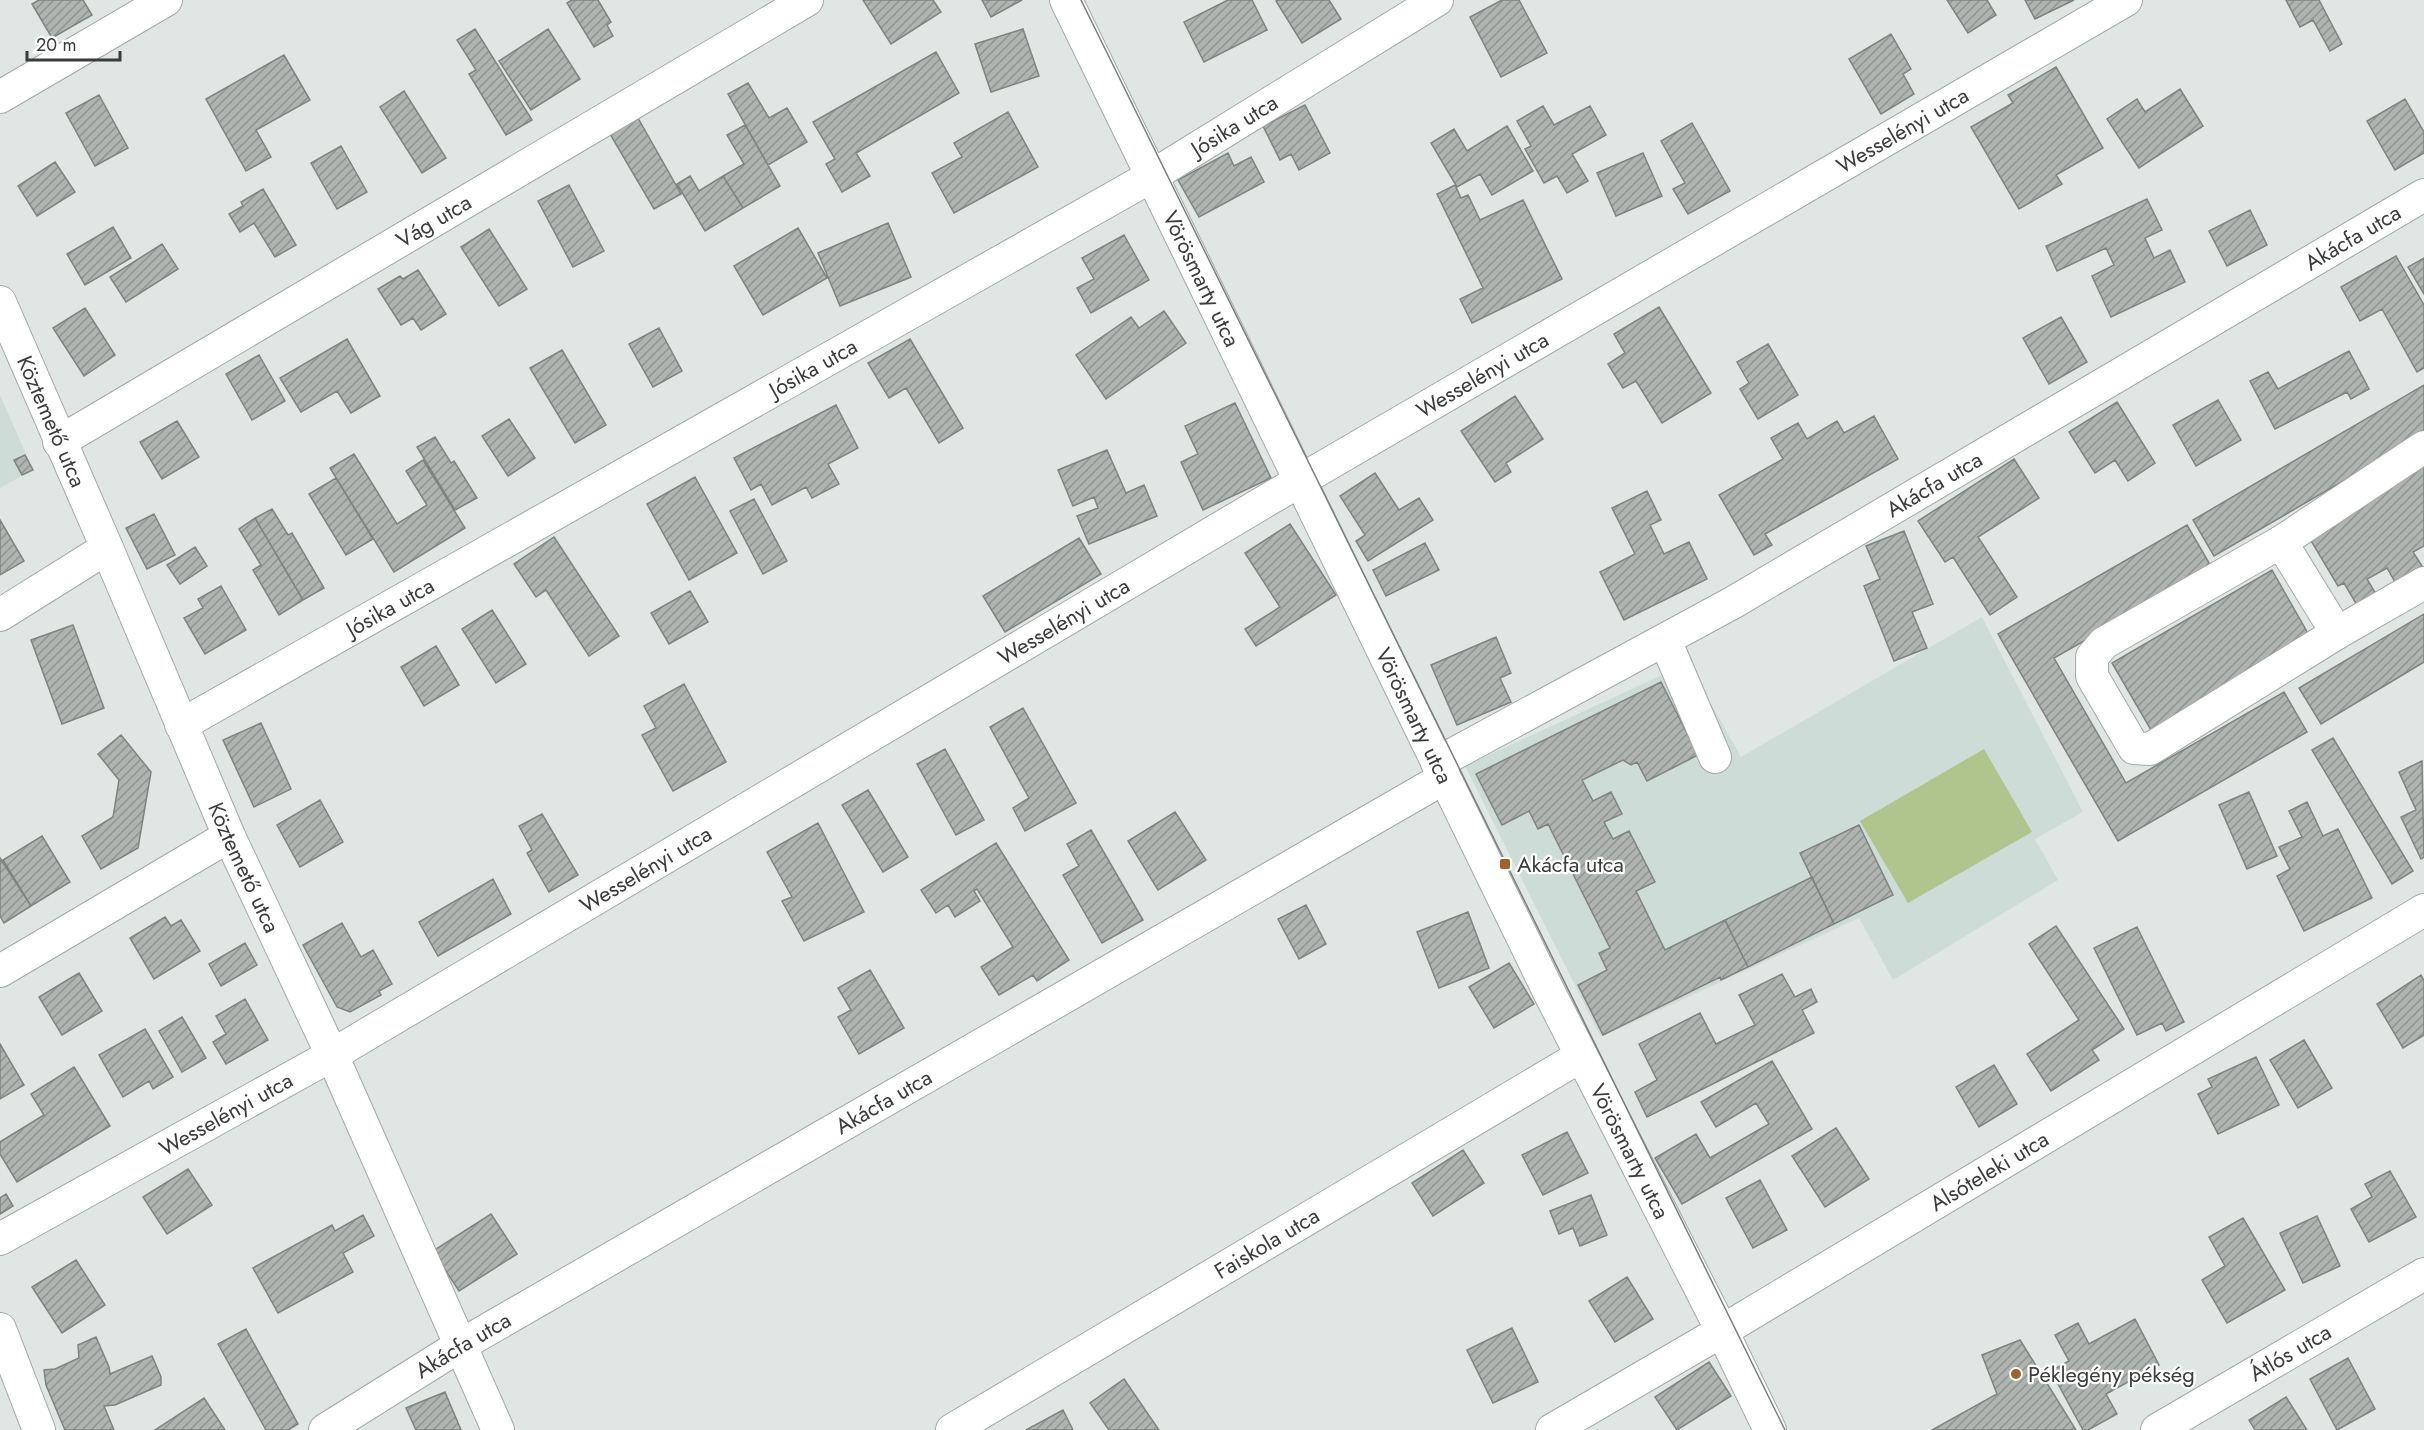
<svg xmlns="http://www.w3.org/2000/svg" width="2424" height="1430" font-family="Jost,sans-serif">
<defs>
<pattern id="building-hatch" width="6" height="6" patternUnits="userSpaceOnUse" patternTransform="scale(1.5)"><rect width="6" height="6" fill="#b0b4b1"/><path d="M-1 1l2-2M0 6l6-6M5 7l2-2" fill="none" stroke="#909491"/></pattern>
</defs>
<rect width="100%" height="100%" fill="#e0e6e3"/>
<path fill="#cedcd7" d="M0,395L33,470L0,488Z
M1982,617L2083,812L2035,839L2058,880L1893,980L1859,918L1601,1037L1465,766L1688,663L1741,757Z"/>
<path fill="#b0c48e" d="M1984,749L2032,832L1908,903L1860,821Z"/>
<path fill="url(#building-hatch)" stroke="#7f8380" stroke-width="1.5" d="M39,0H83L92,15L52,38L32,4Z
M572,0H598L611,22L607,25L613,36L594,47L567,3Z
M863,0H933L941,12L891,44Z
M982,0H1022L991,17Z
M1228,0H1252L1267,30L1204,62L1184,22Z
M1278,0H1329L1341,19L1302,43L1276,1Z
M1502,0H1519L1547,53L1501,77L1470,17Z
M1947,0H1987L1996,15L1968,33Z
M2025,0H2074L2035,19Z
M2286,0H2319L2342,44L2330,51L2313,20L2300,27Z
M475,29L532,120L506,135L469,74L476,70L457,40Z
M548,29L580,79L531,110L499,61Z
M1023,29L1039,76L991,92L975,44Z
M1891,34L1911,69L1903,74L1914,94L1881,114L1849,59Z
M936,52L959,93L856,153L870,176L842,192L826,164L835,159L813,122Z
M284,55L310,100L256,130L271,157L246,171L206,99Z
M2056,67L2103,148L2056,175L2062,184L2019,209L1971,127L2013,103L2008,95Z
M748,83L769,118L787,108L807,142L768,165L728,94Z
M2180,89L2203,126L2139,168L2107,119L2137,99L2145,112Z
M404,91L446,158L422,173L380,107Z
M99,95L128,148L95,166L66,113Z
M2405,99L2424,132V153L2395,170L2367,121Z
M1305,105L1330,153L1299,170L1291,154L1280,160L1263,126Z
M1543,106L1554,125L1590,106L1606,135L1572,154L1588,181L1567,193L1557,176L1544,183L1525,149L1531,146L1517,121Z
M1008,112L1038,167L954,213L932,173L962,157L954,143Z
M638,118L681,194L654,209L610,134Z
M1692,123L1730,191L1688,214L1673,189L1685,183L1661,141Z
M745,125L780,186L743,208L723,176L744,164L727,135Z
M1507,126L1533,171L1492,195L1480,174L1457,187L1431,143L1454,129L1467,151Z
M341,146L367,192L337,209L311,163Z
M1228,153L1234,166L1251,157L1264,182L1199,217L1178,180Z
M1643,153L1662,196L1616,216L1597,173Z
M55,162L75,192L37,216L18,186Z
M690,176L699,191L723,176L743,208L705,231L677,184Z
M569,185L604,251L573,267L538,201Z
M1455,185L1461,198L1468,195L1480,220L1523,200L1562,279L1472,323L1460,299L1483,288L1437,194Z
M263,189L296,245L275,257L254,223L240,232L229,214L243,206L241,202Z
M2147,199L2162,230L2145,238L2154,258L2170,250L2185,282L2111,317L2092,276L2114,265L2106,248L2057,271L2046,246Z
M2250,210L2267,245L2227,266L2209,231Z
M888,223L911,277L840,306L818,253Z
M113,227L131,258L85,285L67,254Z
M798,228L827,278L763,315L734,266Z
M489,229L527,289L499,306L461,247Z
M1124,235L1149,280L1091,313L1077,288L1094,279L1082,258Z
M162,244L178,269L126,302L110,277Z
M2396,256L2424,305V368L2417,372L2382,309L2360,321L2341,287Z
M2424,258V294L2408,267Z
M418,270L446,314L421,330L413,318L401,325L378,289L400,276L403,279Z
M1659,307L1711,393L1662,423L1636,381L1623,388L1608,364L1625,353L1614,334Z
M85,308L115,355L84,376L53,328Z
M1164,311L1186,343L1106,399L1076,355L1131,317L1139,328Z
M2061,317L2087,362L2049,384L2023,338Z
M659,328L682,371L653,387L629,344Z
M347,339L380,396L351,413L337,391L301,412L280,378Z
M910,339L963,428L939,443L906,388L889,398L868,363Z
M1768,344L1798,395L1758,419L1740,389L1749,383L1737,362Z
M562,350L606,425L575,443L530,368Z
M2349,351L2369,389L2351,399L2347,392L2275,429L2250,381L2268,372L2278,389Z
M259,355L285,401L252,420L226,374Z
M2424,385V434L2214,556L2193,520Z
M1515,396L1543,439L1506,463L1511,472L1495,482L1461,431Z
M2218,400L2241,440L2196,466L2173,425Z
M2117,402L2155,463L2128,481L2115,460L2095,473L2069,432Z
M1235,403L1271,478L1203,510L1181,462L1198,454L1185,426Z
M836,405L858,448L828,464L839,484L812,498L806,487L772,505L761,484L751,490L734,458Z
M1874,416L1898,459L1765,534L1772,545L1754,555L1719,495L1783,459L1771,438L1798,423L1807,439L1837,421L1844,433Z
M509,419L535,458L508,476L482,436Z
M177,421L199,457L162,479L140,442Z
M435,437L451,463L454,461L477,498L455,510L417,447Z
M1107,450L1126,493L1144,485L1157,516L1089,544L1077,516L1098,508L1094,497L1073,506L1058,470Z
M354,454L397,524L427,505L406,471L423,460L465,528L394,572L330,468Z
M25,455L33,470L22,475L14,460Z
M2014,459L2039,498L1978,537L2017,597L1990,615L1953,557L1945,562L1918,521Z
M2424,465V546L2413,552L2422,566L2395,582L2387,568L2367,579L2377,596L2358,607L2344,583L2338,586L2307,534Z
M1375,473L1399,510L1419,498L1433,520L1368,561L1356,541L1365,535L1340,496Z
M695,477L737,553L689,580L647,504Z
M336,478L373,539L346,555L309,494Z
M1647,491L1661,520L1650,525L1664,554L1689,542L1707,579L1624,620L1600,572L1635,554L1612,508Z
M754,499L787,561L763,574L730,511Z
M272,509L288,535L292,533L324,588L303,600L255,518Z
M154,514L175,555L147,569L126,528Z
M255,518L303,600L279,615L253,570L261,565L239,529Z
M0,520L24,561L0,575Z
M1290,524L1336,595L1256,646L1245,629L1280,607L1245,553Z
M2187,525L2212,568L2054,658L2126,783L2284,692L2307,732L2118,841L1998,634Z
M1904,531L1933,604L1912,612L1927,648L1894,661L1864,586L1880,579L1866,546Z
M554,537L619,636L589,656L546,590L536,597L514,564Z
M1079,538L1101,574L1005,632L983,596Z
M1425,543L1439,570L1386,596L1373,570Z
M195,547L207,566L180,584L167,565Z
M2272,570L2310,637L2151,730L2112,663Z
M221,586L246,630L205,654L184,618L203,608L198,599Z
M690,591L708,622L669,644L651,613Z
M492,610L526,664L496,683L462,629Z
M2424,614V662L2321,724L2299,688Z
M73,625L104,708L62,724L31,640Z
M1496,637L1511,673L1500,678L1511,702L1457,725L1431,665Z
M436,646L459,685L424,706L401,667Z
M1661,682L1698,755L1647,781L1637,762L1631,765L1623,760L1582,780L1593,801L1611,792L1622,814L1604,822L1613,839L1629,831L1655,882L1636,891L1665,950L1725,920L1748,967L1721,980L1720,977L1603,1035L1578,985L1607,970L1599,953L1610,948L1548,824L1538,829L1529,811L1502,825L1476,774Z
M684,684L726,762L673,791L642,735L656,728L644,706Z
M1023,708L1076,803L1025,831L1013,808L1029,798L990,727Z
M261,723L291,789L254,807L223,740Z
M121,735L151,772L138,848L101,869L82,836L113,817L119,780L98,754Z
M2333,738L2413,871L2392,884L2312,750Z
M945,749L984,820L956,835L917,764Z
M2422,761L2424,857L2421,859L2401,817L2416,810L2399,772Z
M868,790L908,857L883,872L842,805Z
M2249,792L2277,856L2247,869L2219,805Z
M320,800L343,842L300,867L277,825Z
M2307,802L2323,836L2338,829L2372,898L2304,931L2277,876L2290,869L2279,847L2302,837L2289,811Z
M1175,812L1206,860L1158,890L1128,841Z
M542,814L578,875L549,892L527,853L532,850L519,826Z
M818,823L864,912L804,941L782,901L792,897L767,852Z
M1859,825L1893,895L1834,924L1800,853Z
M1091,830L1143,920L1102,943L1063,875L1079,866L1067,844Z
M42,836L70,882L31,906L3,860Z
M996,843L1069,960L1037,981L1033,975L999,995L981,967L1013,947L977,889L974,891L980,901L955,917L948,905L936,913L921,890Z
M0,858L31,906L4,923L0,916Z
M1812,877L1834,924L1748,967L1725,920Z
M493,879L511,914L438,956L419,922Z
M1306,905L1326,944L1299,959L1278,919Z
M1468,912L1489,968L1439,988L1417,932Z
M165,917L171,926L181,920L200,951L154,979L130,938Z
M342,923L361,957L373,950L392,984L379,991L381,995L350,1012L337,1007L303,945Z
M2056,926L2124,1029L2092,1050L2099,1060L2051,1091L2027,1054L2079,1020L2029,944Z
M2137,927L2184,1022L2166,1031L2162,1023L2137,1035L2094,948Z
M245,943L257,965L221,986L209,964Z
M1509,963L1534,1004L1494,1028L1469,987Z
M870,970L904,1028L859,1054L838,1017L851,1010L838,988Z
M79,973L102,1011L62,1035L39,997Z
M1782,974L1795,997L1811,989L1817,1002L1802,1010L1814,1033L1647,1117L1635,1092L1657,1080L1639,1044L1700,1013L1716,1044L1755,1025L1739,995Z
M2421,975L2424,981V1035L2403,1048L2377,1004Z
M245,999L268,1040L226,1064L213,1042L226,1034L216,1016Z
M182,1017L206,1058L182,1072L159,1031Z
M145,1029L173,1077L153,1089L149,1081L123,1097L99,1055Z
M2304,1040L2332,1088L2298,1108L2270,1060Z
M0,1044L24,1085L0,1099Z
M2256,1057L2279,1105L2218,1134L2198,1094L2212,1087L2208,1079Z
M1772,1061L1812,1129L1682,1204L1655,1158L1696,1134L1710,1158L1769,1124L1756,1103L1716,1127L1701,1102Z
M1994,1065L2017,1104L1979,1127L1956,1087Z
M74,1067L110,1126L17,1182L0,1154V1142L44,1115L31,1094Z
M1836,1128L1869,1179L1825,1207L1792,1156Z
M1567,1132L1588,1173L1543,1195L1522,1155Z
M1463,1150L1484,1183L1433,1216L1412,1183Z
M188,1169L212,1205L167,1234L143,1197Z
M2390,1171L2416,1217L2369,1242L2351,1209L2372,1197L2365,1184Z
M1760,1180L1787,1230L1753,1248L1726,1198Z
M6,1194L13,1206L0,1214V1198Z
M1591,1195L1607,1235L1580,1246L1573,1228L1559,1234L1550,1211Z
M491,1214L517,1254L459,1291L433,1251Z
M363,1215L374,1236L343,1253L353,1272L278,1313L253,1268L332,1225L335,1231Z
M2317,1216L2340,1266L2303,1283L2280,1233Z
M2243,1218L2285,1290L2227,1323L2202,1280L2225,1266L2209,1237Z
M76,1260L105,1305L62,1333L32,1287Z
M1627,1277L1653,1319L1615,1342L1589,1301Z
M2135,1319L2159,1365L2106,1394L2117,1414L2088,1430H2083L2051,1371L2069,1361L2055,1335L2078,1323L2089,1344Z
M1512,1328L1538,1382L1493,1403L1467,1350Z
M246,1329L298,1424L288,1430H266L218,1344Z
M96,1337L109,1367L110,1374L152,1356L161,1377V1385L115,1405L104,1406L114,1430H65L46,1385L44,1370L55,1369L79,1358L78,1345Z
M2020,1340L2076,1430H1932L1997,1394L1982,1355Z
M2348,1358L2375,1409L2337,1430L2310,1379Z
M1709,1362L1731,1396L1677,1430L1655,1397Z
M1124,1379L1159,1430H1109L1090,1403Z
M445,1392L461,1430H416L406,1408Z
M2286,1397L2307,1430H2255L2249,1420Z
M204,1398L225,1430H155Z
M1063,1410L1073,1430H1026Z"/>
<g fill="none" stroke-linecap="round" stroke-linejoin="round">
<defs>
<g id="minor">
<path id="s1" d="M1066,0L1549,992L1722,1331L1770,1430"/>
<path d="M0,97L166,0"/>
<path id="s2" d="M0,302L107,548L229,836L332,1055L498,1430"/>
<path id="s3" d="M59,442L807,0"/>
<path d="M2424,447L2281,542L2104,643L2092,657V676L2134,748L2150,749L2337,633L2424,583"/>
<path d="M2281,542L2337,633"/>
<path d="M0,615L107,548"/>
<path d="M1665,640L1715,757"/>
<path id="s4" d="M181,725L1152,176L1437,0"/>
<path id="s5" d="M1437,763L1734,602L2424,195"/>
<path d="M0,971L229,836"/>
<path id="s6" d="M0,1239L332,1055L1313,473L2126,0"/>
<path d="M0,1329L39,1430"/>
<path id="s7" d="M325,1430L461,1345L1444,778"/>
<path id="s8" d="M952,1430L1581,1056"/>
<path id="s9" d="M1552,1430L1722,1331L2424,910"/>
<path id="s10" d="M2157,1430L2424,1274"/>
</g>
</defs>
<use href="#minor" stroke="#a3a8a6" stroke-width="34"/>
<use href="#minor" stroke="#fff" stroke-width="32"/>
<path stroke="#7a7e7c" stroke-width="1.5" d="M1081,0L1785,1430"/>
</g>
<g fill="#a2602d" stroke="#fff" stroke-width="2">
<rect x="1499" y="858" width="12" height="12" rx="3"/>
<circle cx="2016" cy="1374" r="6"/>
</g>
<g text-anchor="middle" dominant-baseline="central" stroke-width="4.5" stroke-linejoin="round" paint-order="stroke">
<g font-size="22" fill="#3a3c3b" stroke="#fff">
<text stroke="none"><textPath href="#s4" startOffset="1212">Jósika utca</textPath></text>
<text stroke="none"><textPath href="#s6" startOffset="2202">Wesselényi utca</textPath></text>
<text stroke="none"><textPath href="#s3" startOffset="435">Vág utca</textPath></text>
<text stroke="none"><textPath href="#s5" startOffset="1056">Akácfa utca</textPath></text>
<text stroke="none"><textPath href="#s1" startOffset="310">Vörösmarty utca</textPath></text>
<text stroke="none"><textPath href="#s4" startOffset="726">Jósika utca</textPath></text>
<text stroke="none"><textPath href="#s6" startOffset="1716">Wesselényi utca</textPath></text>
<text stroke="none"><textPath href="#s2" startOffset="130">Köztemető utca</textPath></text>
<text stroke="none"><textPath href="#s5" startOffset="570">Akácfa utca</textPath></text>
<text stroke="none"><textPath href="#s4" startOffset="240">Jósika utca</textPath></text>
<text stroke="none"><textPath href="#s6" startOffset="1230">Wesselényi utca</textPath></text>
<text stroke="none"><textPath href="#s1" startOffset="796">Vörösmarty utca</textPath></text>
<text stroke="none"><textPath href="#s2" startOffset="616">Köztemető utca</textPath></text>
<text stroke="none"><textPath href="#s6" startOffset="744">Wesselényi utca</textPath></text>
<text stroke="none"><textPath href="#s7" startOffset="648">Akácfa utca</textPath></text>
<text stroke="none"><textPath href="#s6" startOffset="258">Wesselényi utca</textPath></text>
<text stroke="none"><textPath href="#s1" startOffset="1282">Vörösmarty utca</textPath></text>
<text stroke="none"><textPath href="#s9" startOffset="508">Alsóteleki utca</textPath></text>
<text stroke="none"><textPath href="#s8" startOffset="366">Faiskola utca</textPath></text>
<text stroke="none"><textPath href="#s7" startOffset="162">Akácfa utca</textPath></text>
<text stroke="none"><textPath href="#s10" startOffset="154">Átlós utca</textPath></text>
</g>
<g font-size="22" fill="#3a3c3b" stroke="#fff" text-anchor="start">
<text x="1517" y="864">Akácfa utca</text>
<text x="2028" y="1374">Péklegény pékség</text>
</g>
</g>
<path d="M27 51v9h93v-9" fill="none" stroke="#3a3c3b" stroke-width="3"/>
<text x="36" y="51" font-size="18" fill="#3a3c3b" stroke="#ffffff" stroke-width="4.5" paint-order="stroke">20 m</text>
</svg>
